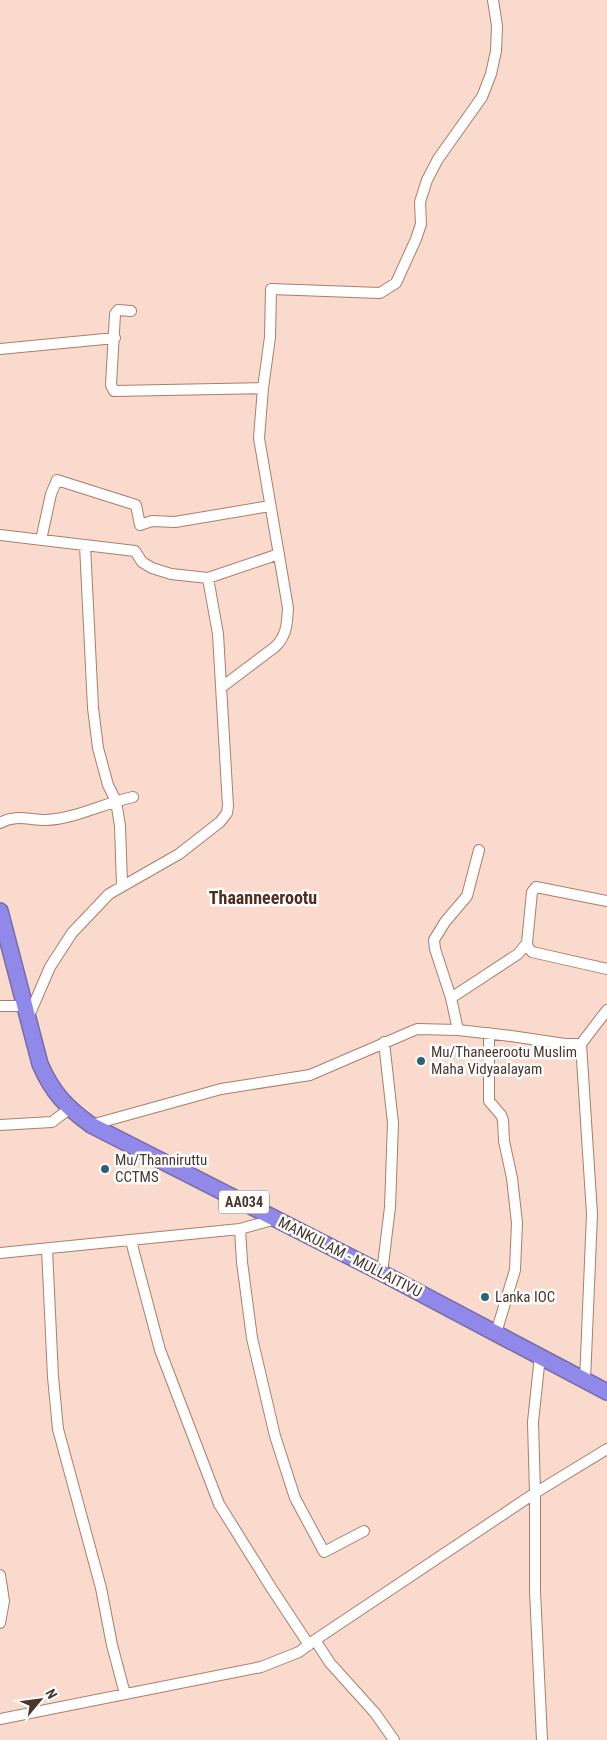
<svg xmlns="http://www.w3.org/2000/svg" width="607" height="1740" font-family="'Roboto Condensed',sans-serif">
<rect width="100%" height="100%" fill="#f9dacc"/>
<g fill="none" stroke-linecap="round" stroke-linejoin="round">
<defs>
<path id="minor" d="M131,311L118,310L115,314L111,385L114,391L263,388
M0,349L115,338
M0,535L135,551L142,562L152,568L171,574L208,578L279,554
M41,540L51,494L57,480L136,505L140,525L152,521L175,522L270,506
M85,545L93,708L98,748L108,785L116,801L120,826L122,885
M222,687L275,647C287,635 287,624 288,608L259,438L263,388L270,337L271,289L380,293L396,283L416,239L421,224L420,202L427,180L438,159L482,97L491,74L496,51L497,26L493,0
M0,823C15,814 29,820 46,820C74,819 105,803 133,797
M607,901L536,887L532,892L527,943L528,947L532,952L607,969
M451,998L518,954L527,943
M0,1006H24
M28,1018L50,967L72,933L109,894L179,854L220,822L227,813L228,806L218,634L208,578
M458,1030L451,998L435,949L434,940L445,922L467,896L479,850
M489,1033V1101L501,1115L503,1120L504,1141L512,1178L517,1223L515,1270L496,1333
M581,1044L592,1214L585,1381
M0,1125L52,1122L69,1109
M91,1125L221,1089L310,1075L417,1029L458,1030L511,1036L565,1044H581L607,1010
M240,1229L242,1262L252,1338L275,1436L295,1498L324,1552L364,1531
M131,1241L160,1350L219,1504L272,1589L309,1645
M47,1249L53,1377L58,1429L101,1588L112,1645L125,1694
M0,1253L240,1229L276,1219
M382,1273L390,1207L393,1123L384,1042
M540,1356L533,1422L535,1493V1591L542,1740
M0,1575L4,1601L0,1623
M315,1640L535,1493L607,1449
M0,1719L261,1667L299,1652L315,1640L330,1663L375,1713L394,1740"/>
<path id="highway" d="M0,911L40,1064C52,1092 66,1107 91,1125L382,1273L607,1392"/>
</defs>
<use href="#minor" stroke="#ac7e6a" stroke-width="12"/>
<use href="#highway" stroke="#786ca7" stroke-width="18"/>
<use href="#minor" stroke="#fff" stroke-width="10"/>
<use href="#highway" stroke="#9089e9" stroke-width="15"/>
</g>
<g fill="#27647b" stroke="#fff" stroke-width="2">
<circle cx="421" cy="1061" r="5"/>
<circle cx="105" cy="1169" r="5"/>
<circle cx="485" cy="1297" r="5"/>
</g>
<g text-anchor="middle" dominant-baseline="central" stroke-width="5" stroke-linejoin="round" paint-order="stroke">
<rect fill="#fff" stroke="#80726c" stroke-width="1" x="219" y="1190.5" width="50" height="23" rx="4"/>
<g font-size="14" font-weight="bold" fill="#4a362d">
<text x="244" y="1202">AA034</text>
</g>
<g font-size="15" fill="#4a362d" stroke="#fff" text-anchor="start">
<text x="431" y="1052">Mu/Thaneerootu Muslim<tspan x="431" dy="17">Maha Vidyaalayam</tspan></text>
<text x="115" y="1160">Mu/Thanniruttu<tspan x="115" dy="17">CCTMS</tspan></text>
<text x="495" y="1297">Lanka IOC</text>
</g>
<g font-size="15" fill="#4a362d" stroke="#fff">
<text transform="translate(350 1257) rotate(27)">MANKULAM - MULLAITIVU</text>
</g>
<g font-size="18" font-weight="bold" fill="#532c1a" stroke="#fff">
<text x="263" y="897">Thaanneerootu</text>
</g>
</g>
<g transform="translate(40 1700) rotate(61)" stroke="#ffffff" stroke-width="4" paint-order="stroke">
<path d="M0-4L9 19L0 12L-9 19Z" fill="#4a362d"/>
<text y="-8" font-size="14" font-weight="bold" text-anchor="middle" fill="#4a362d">N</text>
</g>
</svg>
